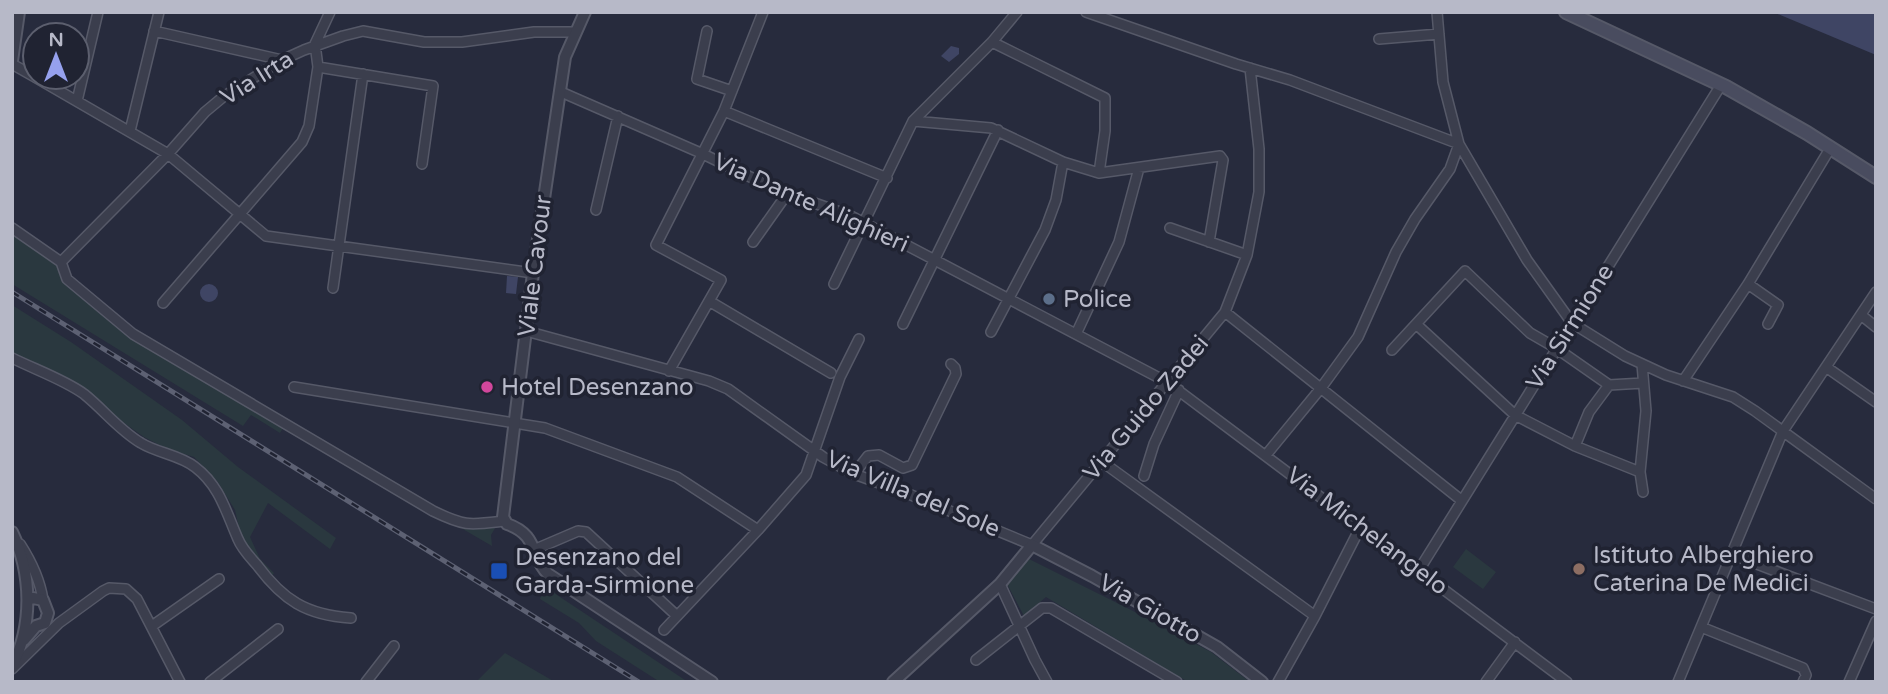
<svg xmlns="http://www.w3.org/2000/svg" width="1888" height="694" font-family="'Varela Round',sans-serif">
<rect width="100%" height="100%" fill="#272b3d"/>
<path fill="#2a383f" d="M12,233L57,266L64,281L131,337L283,428L280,433L251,415L243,426L12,284Z
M12,305L71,342L182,420L238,467L336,538L330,549L268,503L250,537L260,559L274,573L271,577L241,537L235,510L217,481L194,457L167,449L144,437L114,416L89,391L12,353Z
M497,525L491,535L492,546L461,528L476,529Z
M1466,549L1496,572L1483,589L1453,567Z
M1029,559L1133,611L1211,652L1250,682H1188L1046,597L1024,616L1007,584Z
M545,587L688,682H660L596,641L579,623L540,599Z
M505,653L555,682H476Z"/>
<path fill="#3f4564" d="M1773,12H1876V55Z
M951,46L959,48V54L949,62L941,56Z
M507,276L518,277L516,294L506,293Z
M200 293a9 9 0 1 1 18 0a9 9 0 1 1-18 0Z"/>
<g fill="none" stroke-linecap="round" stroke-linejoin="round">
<defs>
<path id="minor" d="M1086,12L1236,64L1290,80L1459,144
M1437,12L1443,82L1459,144L1527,260L1572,323L1625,356L1666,375L1733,397L1755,411L1876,499
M154,31L282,60
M707,31L697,79L732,91
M1379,39L1439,34
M992,42L1105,98V131L1099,173
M12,64L35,77
M318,67L433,86L422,164
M35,77L168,154L266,236L533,273
M561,92L703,154L775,189L851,216L1167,382L1567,682
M77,101L98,12
M724,111L887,178
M913,121L991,128L1063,162L1099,173L1220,156L1223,160L1209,242
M130,131L159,12
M596,210L618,116
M12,228L61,262
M1170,228L1247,255
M753,242L787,194
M61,262L168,154L205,112L223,97L282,60L304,50L343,36L363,31L424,42H462L534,32H576
M61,262L67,279L133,334L433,511C466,527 470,525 505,521
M834,284L913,121L992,42L1017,12
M1748,284L1778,305L1768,324
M333,288L363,74
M709,301L831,373
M163,303L302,142L309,126L318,67L315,44L330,12
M1225,312L1461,500
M1861,315L1876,327
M903,324L998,130
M1416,324L1515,415L1575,446L1640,472
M526,331L709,381L728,389L823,457L854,474L899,490L1032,545L1225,312L1247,255L1259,192V149L1250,68
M991,332L1045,230L1056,200L1063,162
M1077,332L1119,242L1139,168
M1392,350L1465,271L1530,333L1556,348L1609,385
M12,358C34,369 65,380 84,394C104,410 119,430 141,443C157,453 180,455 195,467C220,486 226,512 238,539C242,549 250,557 257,565C283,600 306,615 351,618
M1642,364L1646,411L1640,472L1643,492
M1826,367L1876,402
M669,371L721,280L656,245L724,111L763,12
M1683,381L1748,284L1831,147
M294,387L545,428L677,477L758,530
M1575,446L1589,412L1609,385L1643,383
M1266,455L1321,388L1358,337L1396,252L1415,219L1450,169L1459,144
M1101,461L1315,616
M854,474L868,456L879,455L903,468L912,465L956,374L955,368L951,364
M1144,476L1154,444L1179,390
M20,544C31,561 40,580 43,600
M536,549L578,531L586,532L676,615
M1733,555L1876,609
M1419,570L1721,85
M1000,584L1035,660L1047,682
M152,626L219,579
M1701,627L1803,668L1806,675L1803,682
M664,630L758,530L806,475L840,377L859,339
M976,660L1042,608H1051L1177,682
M12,669L59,623L103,591L109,588L126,589L137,599L180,682
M210,682L278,629
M366,682L394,646
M1278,682L1315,616L1361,526
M1486,682L1515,642
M1678,682L1783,431L1876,292
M1849,682L1876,621"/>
<path id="tertiary" d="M585,12L565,57L533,273L503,517L507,524C539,535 530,557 548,574L712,682
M12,61L19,12
M12,532C32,573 33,626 12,666
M24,640L36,626L45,623L48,613L43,600L33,598L28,600
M893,682L1000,584L1032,545L1092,576L1217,647L1262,682"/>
<path id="secondary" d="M1566,12L1726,87L1807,133L1876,177"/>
</defs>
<use href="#minor" stroke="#565968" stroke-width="12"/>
<use href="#tertiary" stroke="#565968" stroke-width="14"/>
<use href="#secondary" stroke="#565968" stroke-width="16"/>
<use href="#minor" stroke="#3b3e4d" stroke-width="9"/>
<use href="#tertiary" stroke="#3b3e4d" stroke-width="10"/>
<use href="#secondary" stroke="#494c5f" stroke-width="12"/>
<defs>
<path id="rail" d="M12,292L639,682"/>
</defs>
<use href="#rail" stroke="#5d6173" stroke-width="5"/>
<use href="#rail" stroke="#202332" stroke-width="2.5" stroke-dasharray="8" stroke-linecap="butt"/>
</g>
<circle fill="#5c6f8a" stroke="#202332" stroke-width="2.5" cx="1049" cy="299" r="7"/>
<circle fill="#d1479c" stroke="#202332" stroke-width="2.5" cx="487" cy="387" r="7"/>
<circle fill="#8d6e63" stroke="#202332" stroke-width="2.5" cx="1579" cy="569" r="7"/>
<rect fill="#1a4fb4" stroke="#202332" stroke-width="2.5" x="490" y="562" width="18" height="18" rx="3.5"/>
<g text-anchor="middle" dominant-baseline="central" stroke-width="7" stroke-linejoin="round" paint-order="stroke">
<g font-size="24" fill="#b7b9c8" stroke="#202332">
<text transform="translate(257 78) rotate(-32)">Via Irta</text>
<text transform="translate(811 203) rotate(24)">Via Dante Alighieri</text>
<text transform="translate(535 266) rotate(-83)">Viale Cavour</text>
<text transform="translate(1570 327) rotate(-58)">Via Sirmione</text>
<text transform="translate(1146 408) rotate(-50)">Via Guido Zadei</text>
<text transform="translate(913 494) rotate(23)">Via Villa del Sole</text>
<text transform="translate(1367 531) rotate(37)">Via Michelangelo</text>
<text transform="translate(1150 609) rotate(30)">Via Giotto</text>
</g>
<g font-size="24" fill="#b7b9c8" stroke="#202332" text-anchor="start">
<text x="1063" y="299">Police</text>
<text x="501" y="387">Hotel Desenzano</text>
<text x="1593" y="555">Istituto Alberghiero<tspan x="1593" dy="28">Caterina De Medici</tspan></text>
<text x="515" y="557">Desenzano del<tspan x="515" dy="28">Garda-Sirmione</tspan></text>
</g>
</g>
<rect width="1888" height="694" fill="none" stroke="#b7b9c8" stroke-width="28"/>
<g transform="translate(56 56)"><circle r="33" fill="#202332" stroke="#5c5f6e" stroke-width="2"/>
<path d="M0-5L12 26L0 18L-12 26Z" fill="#96a1ee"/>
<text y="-10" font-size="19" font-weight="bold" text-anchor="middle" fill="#b7b9c8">N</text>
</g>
</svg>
